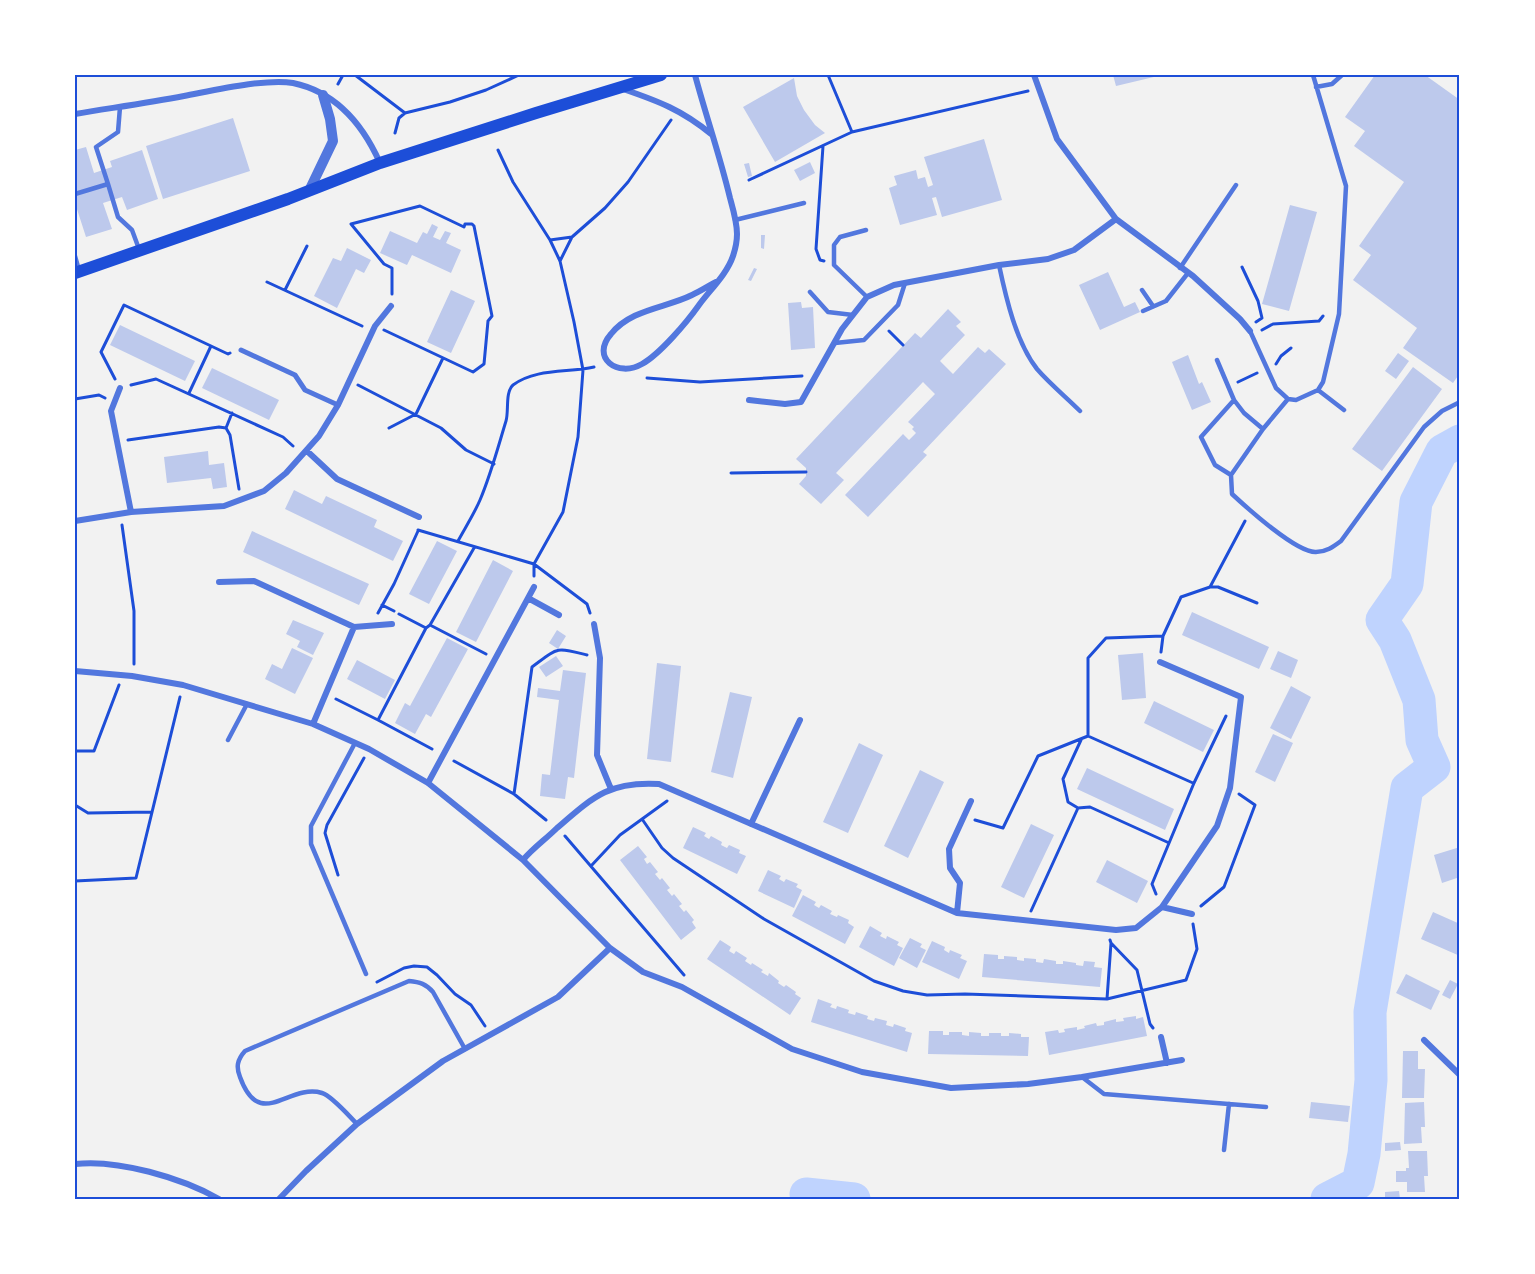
<svg xmlns="http://www.w3.org/2000/svg" width="1535" height="1274" font-family="'Roboto Condensed',sans-serif">
<rect width="100%" height="100%" fill="#f2f2f2"/>
<g fill="none" stroke-linecap="round" stroke-linejoin="round">
<path stroke="#bfd3fe" stroke-width="33" d="M806,1194L854,1199
M1327,1199L1358,1183L1364,1154L1371,1080L1370,1012L1407,788L1434,767L1422,740L1419,700L1395,640L1382,620L1407,584L1416,502L1442,451L1460,441"/>
</g>
<path fill="#bdc9ec" d="M1113,75H1158V76L1116,86Z
M1375,75H1425L1460,100V373L1453,383L1403,348L1417,328L1353,280L1371,255L1359,246L1404,182L1354,146L1365,131L1345,117Z
M794,78L797,96L804,110L815,125L825,133L775,162L743,107Z
M233,118L250,171L163,199L146,146Z
M984,139L1002,200L942,217L936,197L932,198L937,215L900,225L889,188L897,185L894,176L916,170L918,179L925,177L928,187L933,185L924,157Z
M86,147L94,173L112,167L110,161L142,150L158,199L127,210L122,197L103,203L112,229L86,237L75,203V150Z
M810,162L815,173L800,181L794,170Z
M749,163L752,176L748,177L744,164Z
M1290,205L1317,212L1289,311L1262,304Z
M432,224L438,227L433,237L440,240L445,231L451,233L446,243L461,250L451,273L412,255L407,265L380,253L390,231L417,243L423,232L427,234Z
M761,235H765L764,249L761,248Z
M347,248L371,260L364,273L356,269L337,308L314,296L333,258L341,261Z
M754,268L757,269L751,281L748,280Z
M1108,272L1124,307L1135,302L1140,312L1100,330L1079,285Z
M451,290L475,301L451,353L427,342Z
M801,302L802,308L813,307L815,348L791,350L788,303Z
M948,309L961,322L956,326L965,335L940,361L953,374L978,347L985,353L989,349L1006,364L923,452L927,455L868,517L845,495L903,434L909,440L916,433L912,429L914,427L908,422L935,394L923,382L836,473L844,480L821,504L799,484L806,476V468L796,459L915,333L921,338Z
M120,325L195,361L185,381L110,345Z
M1398,353L1409,361L1396,379L1385,371Z
M1188,355L1199,384L1202,382L1211,402L1192,410L1172,362Z
M1413,367L1442,389L1382,471L1352,449Z
M212,368L279,400L269,420L202,388Z
M208,451L209,465L224,463L227,487L213,489L211,478L167,483L164,457Z
M294,490L322,504L326,496L377,520L374,527L403,541L393,561L285,509Z
M252,531L369,584L359,605L243,552Z
M437,541L457,551L429,604L409,594Z
M493,560L513,571L476,642L456,632Z
M1192,612L1269,647L1259,669L1182,635Z
M293,620L324,633L313,655L297,647L300,641L286,634Z
M557,630L566,636L558,649L549,643Z
M447,638L468,649L431,717L426,714L415,734L395,723L405,703L410,706Z
M292,648L313,658L295,694L265,679L272,664L282,669Z
M1278,651L1298,660L1291,678L1270,669Z
M1143,653L1146,698L1122,700L1118,655Z
M556,656L563,666L546,677L539,667Z
M357,660L395,680L385,699L347,679Z
M657,663L681,666L671,762L647,759Z
M563,670L586,673L574,778L568,777L565,799L540,796L542,774L550,775L559,700L537,697L538,688L560,691Z
M1291,686L1311,697L1291,739L1270,728Z
M730,692L752,697L733,778L711,772Z
M1154,701L1214,730L1203,752L1144,723Z
M1273,734L1293,743L1275,782L1255,772Z
M859,743L883,755L848,833L823,822Z
M1087,768L1174,809L1165,830L1077,789Z
M920,770L944,782L908,858L884,846Z
M1031,824L1054,835L1024,898L1001,887Z
M693,827L706,833L704,836L709,839L711,836L722,842L721,845L727,848L729,845L740,850L739,853L746,856L737,874L683,848Z
M638,846L647,857L644,859L647,864L650,862L658,872L655,874L660,880L662,878L670,888L667,890L672,896L674,894L682,904L679,906L684,912L686,910L694,920L692,922L696,928L681,940L620,860Z
M1460,847V877L1442,883L1434,855Z
M1107,860L1148,881L1137,903L1096,882Z
M768,870L781,876L779,879L784,882L786,879L798,884L796,887L802,890L794,908L758,891Z
M803,895L816,902L814,905L819,908L821,905L832,911L830,914L837,917L838,915L849,920L848,923L854,927L845,944L792,916Z
M1433,912L1460,924V956L1421,939Z
M870,926L882,933L880,936L886,939L887,936L899,942L897,945L903,948L894,966L859,947Z
M910,938L922,944L920,947L926,950L917,968L899,958Z
M720,940L731,947L729,951L734,954L736,951L747,958L745,961L751,965L752,963L763,970L761,972L768,976L769,973L779,981L778,983L784,987L786,985L796,992L795,994L801,998L790,1015L707,959Z
M932,941L945,947L944,950L949,953L950,950L962,955L960,958L967,961L959,979L922,962Z
M984,954L998,955V959H1004V956L1017,957V960L1024,961V958L1036,959V962L1043,963L1044,959L1056,961V964H1063V961L1076,963V965L1083,966L1084,961L1095,962L1094,967L1102,968L1100,987L982,977Z
M1406,974L1440,991L1431,1010L1396,993Z
M1450,980L1458,984L1450,999L1442,995Z
M818,999L832,1004L830,1007L836,1009L837,1006L849,1010L848,1013L855,1015L856,1012L868,1016L867,1019L874,1021L875,1018L887,1021L886,1025L893,1027L894,1024L906,1028L905,1031L912,1033L907,1052L811,1022Z
M1136,1016V1019L1143,1017L1147,1036L1049,1055L1045,1032L1058,1030L1059,1033L1065,1032L1064,1029L1077,1027V1030L1085,1028L1084,1026L1096,1023L1097,1026L1104,1025V1022L1116,1019V1022L1124,1021L1123,1018Z
M929,1031H943V1035H949V1032H962V1035L969,1036V1032L981,1033V1036H989V1033H1001V1036H1009V1033L1021,1034V1037H1029L1028,1056L928,1054Z
M1403,1051H1418V1069H1425L1424,1098H1402Z
M1311,1102L1350,1106L1348,1122L1309,1118Z
M1424,1102L1425,1127H1421L1422,1143L1404,1144L1405,1103Z
M1400,1142L1401,1150L1385,1151V1143Z
M1408,1151H1427L1428,1176H1424L1425,1192H1407V1182H1396V1171H1406V1168H1409Z
M1399,1191L1400,1199H1385V1192Z"/>
<g fill="none" stroke-linecap="round" stroke-linejoin="round">
<path stroke="#1d4ed8" stroke-width="3" d="M355,75L405,113
M828,75L852,132
M338,84L343,75
M395,133L399,118L405,113L450,102L486,90L519,75
M823,146L816,249L820,260L824,261
M498,150L513,182L550,240L560,261L574,322L583,370L578,437L563,512L534,564V576
M749,180L852,132L1028,91
M550,240L572,237
M560,261L572,237L605,208L628,182L671,120
M1242,267L1258,301L1262,318L1256,322
M267,282L362,326
M285,290L307,246
M384,330L473,372L484,364L488,321L492,316L474,226L472,224H465L464,227L420,206L351,224L384,264L392,268V294
M1262,330L1273,324L1319,321L1323,316
M889,331L903,345
M1276,364L1281,356L1291,348
M647,378L700,382L802,376
M115,379L101,352L124,305L228,354L230,353
M1238,382L1257,373
M131,385L156,379L283,437L293,446
M358,385L441,428L466,450L494,464
M189,393L211,346
M75,399L99,395L105,398
M226,428L232,413
M389,428L416,414L443,358
M128,440L219,427L226,428L230,435L239,489
M731,473L806,472
M122,525L134,611V664
M418,530L534,564L587,604L590,613
M458,541C465,528 474,514 480,500C491,474 498,447 506,421C509,411 505,392 513,385C536,368 568,373 594,367
M1210,587H1218L1257,603
M382,605L394,611
M378,613L394,584L418,531
M399,614L426,628L430,625L486,654
M430,625L474,548
M426,628L378,720L432,749
M1161,652L1163,636L1181,597L1210,587L1245,521
M336,699L378,720
M1088,736L1193,783
M75,751H94L119,685
M454,761L514,794L546,820
M514,794L532,667C559,647 555,647 587,655
M75,805L88,813L152,812
M1078,808L1090,807L1167,842
M642,819L662,848L673,858L764,919L874,981L903,991L927,995L965,994L1107,999L1186,980L1197,949L1193,924
M975,820L1003,828L1038,756L1088,736V658L1106,638L1163,636
M565,836L684,975
M591,866L620,835L667,801
M338,875L325,833L327,825L364,758
M75,881L136,878L180,697
M1156,894L1152,884L1194,783L1226,716
M1201,906L1224,887L1255,805L1239,794
M1031,911L1078,808L1068,802L1063,779L1081,740
M1110,940L1111,943L1137,970L1150,1024L1153,1028
M377,982L404,968L414,966L427,967L437,975L455,994L471,1005L485,1026
M1107,999L1111,943"/>
<path stroke="#5277de" stroke-width="4.5" d="M1316,87L1332,84L1342,75
M108,184L96,147L118,132L120,107
M75,194L108,184L118,217L132,230L139,249
M735,220L804,203
M866,230L840,237L834,245V265L867,297
M75,256L79,270
M999,265C1006,298 1016,342 1037,369C1050,384 1066,397 1080,411
M1180,268L1236,185
M1142,290L1153,306
M810,292L828,312L853,315
M1143,311L1166,301L1188,273
M1250,331L1276,388L1288,399L1296,400L1318,390L1323,382L1339,314L1346,186L1313,75
M835,343L864,340L898,305L905,283
M1217,360L1234,400L1244,413L1263,429
M1318,390L1344,410
M1288,399L1263,429L1231,475L1232,494C1247,508 1297,553 1316,552C1326,552 1333,547 1341,541L1424,427L1442,411L1460,402
M1231,475L1215,465L1201,437L1234,400
M228,740L247,704
M355,743L311,826V844L366,974
M1082,1077L1104,1094L1266,1107
M357,1124C349,1116 332,1096 322,1093C288,1083 260,1132 240,1077C236,1067 237,1060 245,1051L409,981C420,982 426,984 433,992L465,1049
M1224,1150L1229,1104"/>
<path stroke="#5277de" stroke-width="5" d="M241,350L295,375L305,390L338,405"/>
<path stroke="#5277de" stroke-width="6" d="M695,75C706,116 720,156 730,198C733,209 737,222 737,234C737,240 735,250 733,256C727,274 710,290 699,305C687,322 660,354 642,364C618,378 590,358 611,334C631,309 666,308 692,295C701,291 708,286 716,282
M1034,75L1057,139L1116,219L1193,276L1240,319L1250,331
M623,89C658,101 682,110 711,134
M75,114C111,108 147,103 184,96C211,91 266,78 293,83C336,92 363,125 380,163
M120,388L111,411L131,512
M749,400L785,404L801,402L842,329L867,297L894,285L999,265L1048,259L1074,250L1116,219
M307,451L337,479L419,517
M75,521L131,512L224,506L264,491L286,473L319,436L338,405L375,326L391,306
M219,582L254,581L354,627L392,624
M528,598L559,615
M594,624L600,658L597,755L611,789
M75,671L132,676L183,685L313,724L369,749L428,783L523,860L610,948L643,972L682,987L792,1049L862,1072L951,1088L1028,1084L1082,1077L1182,1060
M313,724L354,627
M428,783L534,587
M751,824L800,720
M523,860C533,848 546,839 557,828C593,797 609,781 659,784L957,913L1116,930L1136,928L1162,907L1217,826L1230,788L1241,697L1160,662
M1162,907L1192,914
M957,913L960,883L950,868L949,849L971,801
M1161,1037L1167,1063
M1424,1040L1460,1075
M1460,1096V1135
M75,1164C118,1159 182,1178 219,1199
M279,1199L306,1171L357,1124L443,1061L558,997L610,948"/>
<path stroke="#5277de" stroke-width="10" d="M309,191L333,141L330,119L323,95"/>
<path stroke="#1d4ed8" stroke-width="12" d="M75,273L288,199L380,163L536,113L661,75"/>
</g>
<rect width="1535" height="1274" fill="none" stroke="#ffffff" stroke-width="153"/>
<rect x="76" y="76" width="1382" height="1122" fill="none" stroke="#1d4ed8" stroke-width="2"/>
</svg>
